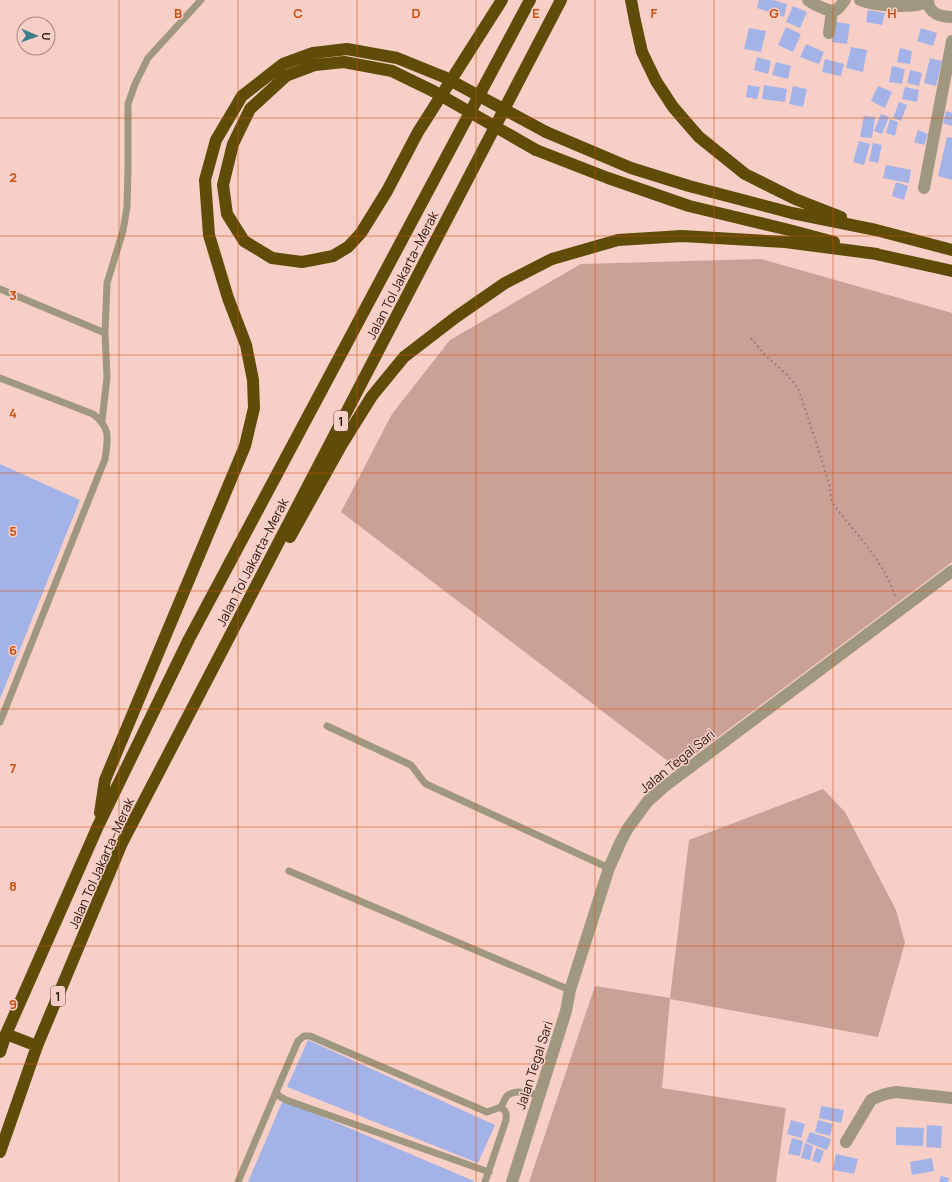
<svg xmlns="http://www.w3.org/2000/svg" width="952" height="1182" font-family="Manrope,sans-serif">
<rect width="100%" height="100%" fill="#f7cfc7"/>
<path fill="#caa097" d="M761,259L952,313V562L677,768L341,512L392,414L450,340L581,264Z
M823,789L845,812L896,910L905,943L878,1037L670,999L662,1088L786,1108L776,1182H529L595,986L670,998L689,840Z"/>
<path fill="#a3b3e8" d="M759,0H773L787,4L784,17L757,8Z
M793,6L807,12L800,28L786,22Z
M868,10L885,13L882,25L866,22Z
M835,22L850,24L847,44L832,42Z
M786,27L801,34L793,52L778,45Z
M749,28L766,31L761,52L744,49Z
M921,28L937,33L933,46L917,41Z
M806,44L824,52L819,64L800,57Z
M851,47L867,50L863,72L846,68Z
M900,48L912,51L910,64L897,62Z
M757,57L771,61L768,74L754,70Z
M930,58L942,61L936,86L924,83Z
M825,59L844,64L841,76L822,72Z
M776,62L791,66L788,79L772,75Z
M892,66L905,69L902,84L889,82Z
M910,70L922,73L919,86L907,83Z
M748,85L760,87L757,99L746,97Z
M764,85L787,89L785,102L762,99Z
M793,86L807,89L803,107L789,104Z
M878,86L892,92L885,108L871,101Z
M905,87L919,90L917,102L902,99Z
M899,102L907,105L901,121L893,118Z
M946,111L952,113V126L943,123Z
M881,114L889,117L882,134L874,131Z
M864,116L875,117L872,138L860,137Z
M890,119L898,122L895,136L886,133Z
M918,130L928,134L924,145L914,142Z
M947,137L952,138V180L938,176Z
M859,141L870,144L864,165L853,162Z
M873,143L882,145L878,163L869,161Z
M886,165L911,170L909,183L883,178Z
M896,182L908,186L904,200L892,196Z
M0,464L80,500L0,699Z
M308,1040L495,1125L478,1163L287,1087Z
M283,1100L474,1181V1182H248Z
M821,1106L844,1110L841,1123L819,1118Z
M791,1120L805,1124L801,1138L787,1134Z
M818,1120L833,1124L830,1136L815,1132Z
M927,1125L942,1126L941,1148L926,1147Z
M896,1127L924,1128L923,1146L896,1145Z
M810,1132L831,1139L827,1150L806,1142Z
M792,1138L803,1141L800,1156L788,1154Z
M805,1143L813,1146L810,1160L801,1158Z
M816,1148L824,1151L820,1163L812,1161Z
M836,1154L858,1159L854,1174L833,1170Z
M932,1158L934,1171L912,1175L910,1162Z
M941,1176L949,1178L948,1182H939Z"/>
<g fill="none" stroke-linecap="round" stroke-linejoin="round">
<path stroke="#9d7d76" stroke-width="2" stroke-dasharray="2 3" stroke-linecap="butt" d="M751,338L765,355L786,374L798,388L818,448L830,487L831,499L835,507C858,536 885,563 896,599"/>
<path stroke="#a0987e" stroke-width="7" d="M0,289L105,333
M0,378L93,414C111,428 108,438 105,459L0,722
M102,421L107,377L105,333L107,283L123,231L127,207L128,168V104L135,84L148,58L201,0
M327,726L411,765C416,771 420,778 426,784L609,868
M289,871L570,990
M489,1172L286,1100L279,1096L276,1092L298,1041L304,1036H310L487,1112L501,1107C503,1104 505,1098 507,1096C515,1088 530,1094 539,1095
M238,1182L276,1092
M485,1182L506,1120C507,1114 506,1111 501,1107"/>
<path stroke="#a0987e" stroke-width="12" d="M808,0C813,4 831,13 836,10C840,8 842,3 845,0
M860,0C875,6 913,9 927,2
M928,0C928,13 940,17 952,17
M829,33L832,11
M924,188L952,41
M846,1142L871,1100C880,1095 887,1093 896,1092L952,1098
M512,1182L566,1011L570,990L609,868L621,841L628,828L648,801L665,786L952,571"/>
<path stroke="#5f4c08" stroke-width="12" d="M631,0L635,21L642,52L656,81L673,107L699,137L745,174L795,199L841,217
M433,91L392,71L344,62L315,65L286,76L250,109L233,144L223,185L227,214L244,241L272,258L302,262L333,256L348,247L361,233L387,191L418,132L502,0
M546,132L631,168L689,186L792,213L876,230L952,250
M536,150L608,178L689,206L789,230L834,242
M871,253L952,271
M290,537L342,444L372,396L404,357L456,317L505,283L552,259L618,240L682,236L785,242L877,254
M100,813L105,780L245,446L254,408L253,380L246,345L228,298L209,235L205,180L216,140L242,96L283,64L313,53L347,49L397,58L444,77
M6,1034L37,1046
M0,1052L6,1034L98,826L189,639L530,0
M0,1152L37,1046L122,843L561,0"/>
<path stroke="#5f4c08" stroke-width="12" d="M444,77L546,132
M433,91L536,150"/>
</g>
<path fill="none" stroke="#cc4f0d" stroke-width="1" stroke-opacity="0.55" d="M119,0V1182M238,0V1182M357,0V1182M476,0V1182M595,0V1182M714,0V1182M833,0V1182M0,118H952M0,236H952M0,355H952M0,473H952M0,591H952M0,709H952M0,827H952M0,946H952M0,1064H952"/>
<g text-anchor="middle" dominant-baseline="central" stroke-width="3" stroke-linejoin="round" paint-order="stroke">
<g fill="#f7cfc7" stroke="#694d47" stroke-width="1">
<rect x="334" y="411" width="14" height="20" rx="3"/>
<rect x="51" y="986" width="14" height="20" rx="3"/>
</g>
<g font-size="12" font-weight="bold" fill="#2c1510">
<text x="341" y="421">1</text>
<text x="58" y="996">1</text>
</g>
<g font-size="13" fill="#2c1510" stroke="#f7cfc7">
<text transform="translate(402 275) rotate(-63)">Jalan Tol Jakarta–Merak</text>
<text transform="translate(252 562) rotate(-63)">Jalan Tol Jakarta–Merak</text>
<text transform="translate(677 761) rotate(-39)">Jalan Tegal Sari</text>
<text transform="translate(101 863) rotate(-66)">Jalan Tol Jakarta–Merak</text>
<text transform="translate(534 1065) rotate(-72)">Jalan Tegal Sari</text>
</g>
</g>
<g font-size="13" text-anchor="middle" font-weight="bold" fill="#cc4f0d" stroke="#f7cfc7" stroke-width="3" stroke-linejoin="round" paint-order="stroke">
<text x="178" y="18">B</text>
<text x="298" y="18">C</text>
<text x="416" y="18">D</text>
<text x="536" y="18">E</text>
<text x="654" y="18">F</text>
<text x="774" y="18">G</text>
<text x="892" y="18">H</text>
<text x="13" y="182">2</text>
<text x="13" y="300">3</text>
<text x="13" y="418">4</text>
<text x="13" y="536">5</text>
<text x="13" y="655">6</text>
<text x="13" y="773">7</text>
<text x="13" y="891">8</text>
<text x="13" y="1009">9</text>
</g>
<g transform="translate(36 36) rotate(92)"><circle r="19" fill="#f7cfc7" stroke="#a6857e"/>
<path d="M0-3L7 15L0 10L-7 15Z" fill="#397e8b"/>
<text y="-6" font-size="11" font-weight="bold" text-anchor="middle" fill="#2c1510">U</text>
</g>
</svg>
